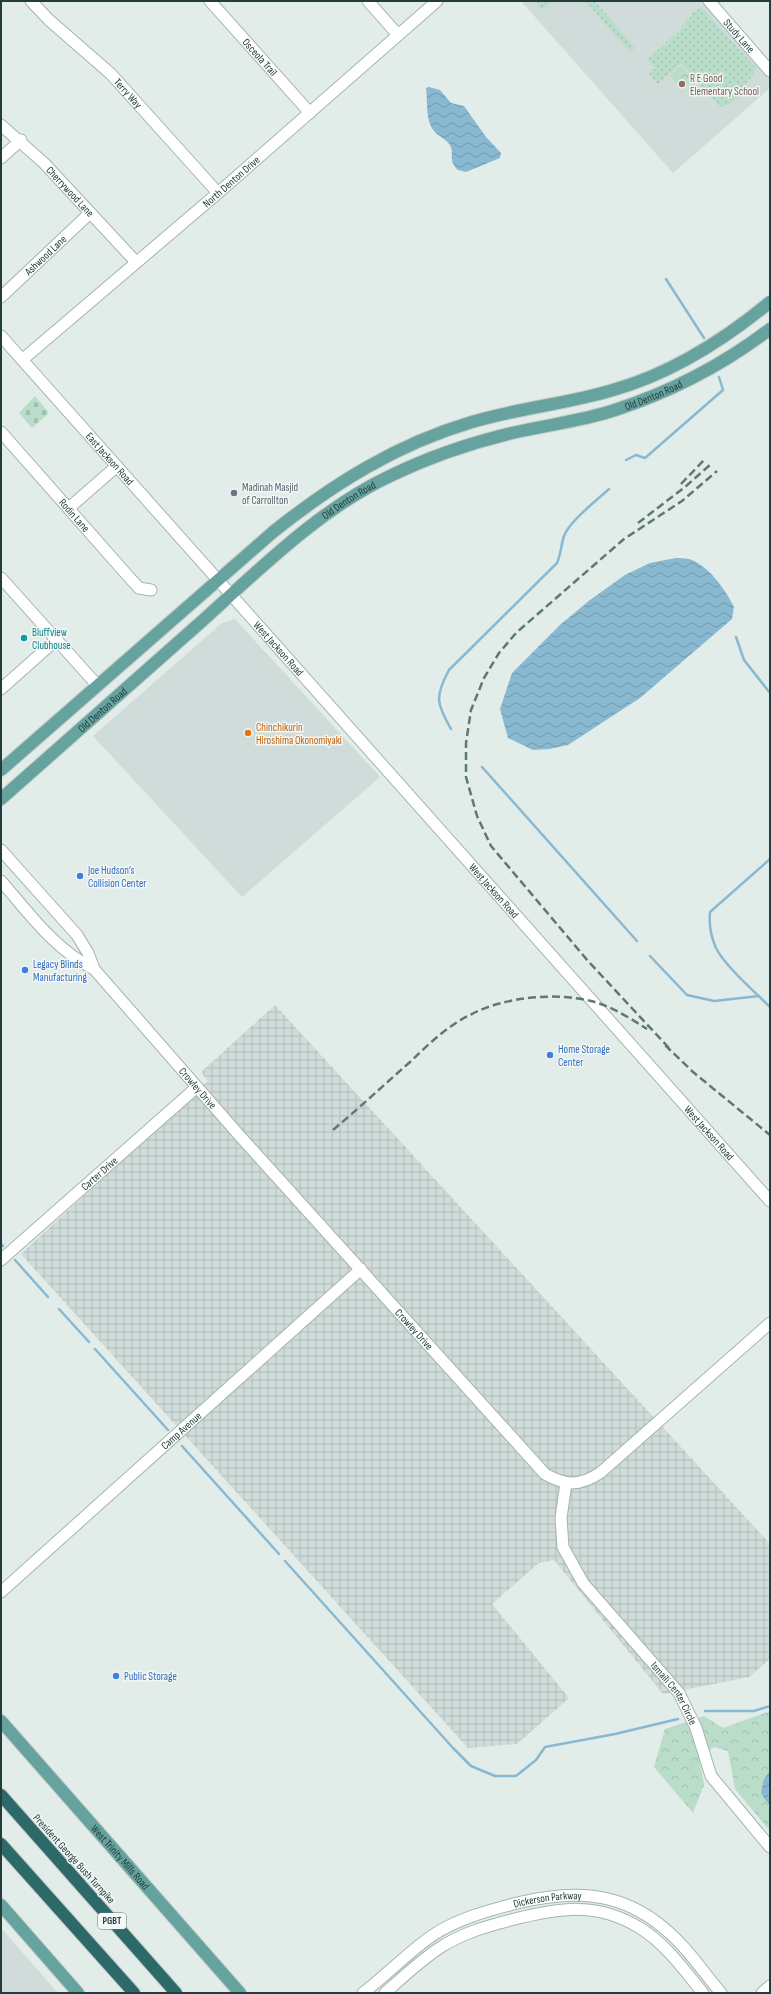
<svg xmlns="http://www.w3.org/2000/svg" width="771" height="1994" font-family="'Sofia Sans Condensed',sans-serif">
<defs>
<pattern id="industrial-grid" width="8" height="8" patternUnits="userSpaceOnUse"><rect width="8" height="8" fill="#d0dcd9"/><path d="M0 4h8M4 0v8" fill="none" stroke="#b2bebb"/></pattern>
<pattern id="grass-dots" width="8" height="8" patternUnits="userSpaceOnUse"><rect width="8" height="8" fill="#baddca"/><path d="M2 2h.1M6 6h.1" fill="none" stroke="#a0bfae" stroke-width="1.8" stroke-linecap="round"/></pattern>
<pattern id="cemetery-stones" width="16" height="16" patternUnits="userSpaceOnUse"><rect width="16" height="16" fill="#baddca"/><path d="M2 7V4a2 2 0 0 1 4 0v3zM10 15v-3a2 2 0 0 1 4 0v3z" fill="#a0bfae"/></pattern>
<pattern id="park-crowns" width="20" height="18" patternUnits="userSpaceOnUse"><rect width="20" height="18" fill="#baddca"/><path d="M2 6a3 3 0 1 1 6 0M12 15a3 3 0 1 1 6 0" fill="none" stroke="#a0bfae"/></pattern>
<pattern id="water-waves" width="16" height="10" patternUnits="userSpaceOnUse"><rect width="16" height="10" fill="#89b9d1"/><path d="M0 5q4-4 8 0t8 0" fill="none" stroke="#7098ab"/></pattern>
</defs>
<rect width="100%" height="100%" fill="#e2ece9"/>
<path fill="#d0dcd9" d="M521,1H701L770,79V88L673,173Z
M235,619L380,777L242,897L93,736L222,623Z
M1,1928L58,1993H1Z"/>
<path fill="url(#industrial-grid)" d="M275,1005L770,1544V1659L749,1677L663,1694L554,1560L539,1563L492,1604L569,1698L517,1744L468,1748L21,1254L208,1081L201,1072Z"/>
<path fill="url(#grass-dots)" d="M534,1H552L542,10Z
M585,1H595L635,48L630,52Z
M701,7L756,68L753,76L743,86L740,95L731,103L720,107L681,63L658,84L649,74L655,68L648,59L682,28L683,25L691,17V14Z"/>
<path fill="url(#cemetery-stones)" d="M35,396L49,413L32,428L19,413Z"/>
<path fill="url(#park-crowns)" d="M681,66L694,80L682,90L670,76Z
M770,1711V1771L764,1779L768,1806L770,1807V1831L735,1789L728,1751L714,1747L699,1757L704,1785L693,1813L654,1767L665,1729L704,1716L723,1728Z"/>
<path fill="url(#water-waves)" d="M429,87L440,90L451,103L464,106L486,137L501,153L500,158L466,172L458,170C447,159 455,155 450,145C446,139 438,136 434,131C425,120 428,101 426,88Z
M676,558C680,558 685,558 689,559C708,565 726,590 734,607L732,619L640,698L568,745L549,749L533,750L508,738L500,709L512,673L561,624L590,600L625,575L650,563Z
M770,1771V1807L761,1793L764,1779Z"/>
<g fill="none" stroke-linecap="round" stroke-linejoin="round">
<path stroke="#89b9d1" stroke-width="2.5" d="M666,279L704,338
M626,460L636,455L645,458L723,390L719,377
M736,637L744,660L770,693
M451,729C436,703 435,696 449,670L557,563C561,554 561,545 564,536C569,522 597,500 609,489
M482,767L637,941
M770,859L710,912C709,923 711,937 716,948C725,966 755,992 770,1007
M650,956L687,995L714,1001L759,996
M1,1244L3,1246
M15,1260L48,1297
M59,1309L89,1342
M95,1349L168,1430
M182,1446L279,1554
M285,1561L453,1748L471,1766L495,1776H516L536,1760L545,1747L615,1734L678,1719
M705,1711H754L770,1706"/>
<defs>
<g id="minor">
<path id="s1" d="M31,1L49,20L111,74L218,193"/>
<path id="s2" d="M210,1L310,113"/>
<path d="M368,1L398,35"/>
<path id="s3" d="M709,1L770,71"/>
<path id="s4" d="M1,125L44,163L136,262"/>
<path d="M1,158L21,140"/>
<path id="s5" d="M1,297L90,213"/>
<path id="s6" d="M1,336L770,1201"/>
<path id="s7" d="M22,360L218,193L437,1"/>
<path id="s8" d="M1,432L128,576L139,588L151,590"/>
<path d="M69,508L117,466"/>
<path d="M1,578L98,686"/>
<path d="M1,689L56,640"/>
<path d="M1,850L77,935L88,953L94,969"/>
<path id="s9" d="M1,881C29,913 55,950 94,969L239,1135L545,1474C566,1486 580,1486 600,1473L770,1323"/>
<path id="s10" d="M1,1260L197,1087"/>
<path id="s11" d="M566,1483L561,1518L563,1547L583,1583L679,1693L696,1728L711,1776L770,1847"/>
<path id="s12" d="M1,1592L361,1269"/>
<path id="s13" d="M363,1993C387,1975 408,1952 433,1935C459,1918 487,1911 517,1903C572,1890 620,1890 665,1929C687,1947 703,1972 721,1993"/>
<path d="M385,1993C403,1977 421,1960 441,1947C463,1933 487,1926 511,1920C559,1908 596,1901 640,1928C666,1944 684,1970 703,1993"/>
<path d="M762,1993L770,1986"/>
</g>
<g id="major">
<path d="M1,770L273,532C333,484 397,444 472,422C518,408 567,404 613,390C670,374 724,340 770,302"/>
<path id="s14" d="M1,799C68,740 135,681 201,622C260,569 318,510 390,476C429,457 470,443 512,433C546,425 582,421 615,410C670,392 724,364 770,329"/>
<path id="s15" d="M1,1721L240,1993"/>
<path d="M1,1905L78,1993"/>
</g>
<path id="highway" d="M1,1795L176,1993
M1,1844L134,1993"/>
</defs>
<use href="#minor" stroke="#a5b4b1" stroke-width="13"/>
<use href="#major" stroke="#c1c9c8" stroke-width="14"/>
<use href="#highway" stroke="#c1c9c8" stroke-width="14"/>
<use href="#minor" stroke="#fff" stroke-width="11"/>
<use href="#major" stroke="#66a29e" stroke-width="12"/>
<use href="#highway" stroke="#2d6968" stroke-width="12"/>
<path stroke="#5c7976" stroke-width="2.5" stroke-dasharray="8 4" stroke-linecap="butt" d="M681,484L706,458
M638,523L685,487L711,464
M665,1045L693,1072L770,1135
M669,1048L588,961L491,846L477,816L466,777V743L471,710L484,678L499,653L516,633L624,539L682,501L717,471
M333,1130C359,1108 384,1085 410,1062C429,1044 448,1025 472,1014C505,997 555,992 591,1001C611,1006 630,1018 647,1029"/>
</g>
<circle fill="#8d6e63" stroke="#f2f8f6" stroke-width="1.5" cx="682" cy="84" r="4"/>
<circle fill="#6b7280" stroke="#f2f8f6" stroke-width="1.5" cx="234" cy="493" r="4"/>
<circle fill="#0f9aa8" stroke="#f2f8f6" stroke-width="1.5" cx="24" cy="638" r="4"/>
<circle fill="#e8710a" stroke="#f2f8f6" stroke-width="1.5" cx="248" cy="733" r="4"/>
<g fill="#3f7fe0" stroke="#f2f8f6" stroke-width="1.5">
<circle cx="80" cy="876" r="4"/>
<circle cx="25" cy="970" r="4"/>
<circle cx="550" cy="1055" r="4"/>
<circle cx="116" cy="1676" r="4"/>
</g>
<g text-anchor="middle" dominant-baseline="central" stroke-width="3" stroke-linejoin="round" paint-order="stroke">
<rect fill="#f2f8f6" stroke="#607573" stroke-width="1" x="98" y="1913" width="28" height="16" rx="3"/>
<g font-size="10" font-weight="bold" fill="#223d3b">
<text x="112" y="1921">PGBT</text>
</g>
<g font-size="11" fill="#223d3b" stroke="#f2f8f6">
<text stroke="none"><textPath href="#s3" startOffset="46">Study Lane</textPath></text>
<text stroke="none"><textPath href="#s2" startOffset="75">Osceola Trail</textPath></text>
<text stroke="none"><textPath href="#s1" startOffset="134">Terry Way</textPath></text>
<text stroke="none"><textPath href="#s7" startOffset="275">North Denton Drive</textPath></text>
<text stroke="none"><textPath href="#s4" startOffset="96">Cherrywood Lane</textPath></text>
<text stroke="none"><textPath href="#s5" startOffset="61">Ashwood Lane</textPath></text>
<text stroke="none"><textPath href="#s14" startOffset="783">Old Denton Road</textPath></text>
<text stroke="none"><textPath href="#s6" startOffset="164">East Jackson Road</textPath></text>
<text stroke="none"><textPath href="#s14" startOffset="459">Old Denton Road</textPath></text>
<text stroke="none"><textPath href="#s8" startOffset="111">Rodin Lane</textPath></text>
<text stroke="none"><textPath href="#s6" startOffset="418">West Jackson Road</textPath></text>
<text stroke="none"><textPath href="#s14" startOffset="135">Old Denton Road</textPath></text>
<text stroke="none"><textPath href="#s6" startOffset="742">West Jackson Road</textPath></text>
<text stroke="none"><textPath href="#s9" startOffset="287">Crowley Drive</textPath></text>
<text stroke="none"><textPath href="#s6" startOffset="1066">West Jackson Road</textPath></text>
<text stroke="none"><textPath href="#s10" startOffset="131">Carter Drive</textPath></text>
<text stroke="none"><textPath href="#s9" startOffset="611">Crowley Drive</textPath></text>
<text stroke="none"><textPath href="#s12" startOffset="242">Camp Avenue</textPath></text>
<text stroke="none"><textPath href="#s11" startOffset="249">Ismaili Center Circle</textPath></text>
<text stroke="none"><textPath href="#s15" startOffset="181">West Trinity Mills Road</textPath></text>
<text transform="translate(74 1859) rotate(48)">President George Bush Turnpike</text>
<text stroke="none"><textPath href="#s13" startOffset="212">Dickerson Parkway</textPath></text>
</g>
<g font-size="11" fill="#785e54" stroke="#f2f8f6" text-anchor="start">
<text x="690" y="78">R E Good<tspan x="690" dy="13">Elementary School</tspan></text>
</g>
<g font-size="11" fill="#5b616d" stroke="#f2f8f6" text-anchor="start">
<text x="242" y="487">Madinah Masjid<tspan x="242" dy="13">of Carrollton</tspan></text>
</g>
<g font-size="11" fill="#0d838f" stroke="#f2f8f6" text-anchor="start">
<text x="32" y="632">Bluffview<tspan x="32" dy="13">Clubhouse</tspan></text>
</g>
<g font-size="11" fill="#c56008" stroke="#f2f8f6" text-anchor="start">
<text x="256" y="727">Chinchikurin<tspan x="256" dy="13">Hiroshima Okonomiyaki</tspan></text>
</g>
<g font-size="11" fill="#366cbe" stroke="#f2f8f6" text-anchor="start">
<text x="88" y="870">Joe Hudson’s<tspan x="88" dy="13">Collision Center</tspan></text>
<text x="33" y="964">Legacy Blinds<tspan x="33" dy="13">Manufacturing</tspan></text>
<text x="558" y="1049">Home Storage<tspan x="558" dy="13">Center</tspan></text>
<text x="124" y="1676">Public Storage</text>
</g>
</g>
<rect width="771" height="1994" fill="none" stroke="#223d3b" stroke-width="4"/>
</svg>
